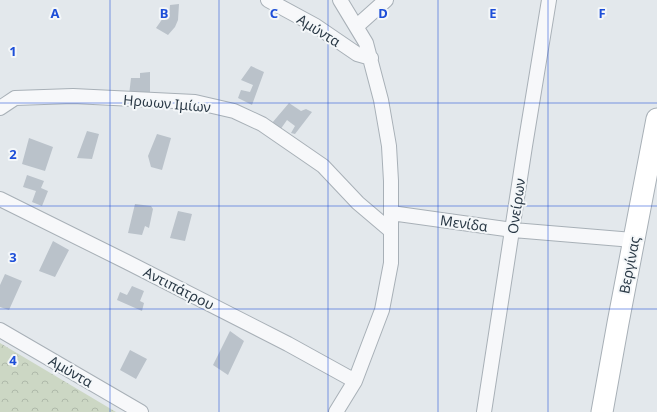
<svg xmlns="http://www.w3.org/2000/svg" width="657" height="412" font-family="'Noto Sans',sans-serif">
<defs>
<pattern id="park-crowns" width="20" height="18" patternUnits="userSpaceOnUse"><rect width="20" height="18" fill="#ccd7c4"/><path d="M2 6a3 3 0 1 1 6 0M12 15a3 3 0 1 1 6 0" fill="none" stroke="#afb9aa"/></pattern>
</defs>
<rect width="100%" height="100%" fill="#e3e8ec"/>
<path fill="url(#park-crowns)" d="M0,343L116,412H0Z"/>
<path fill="#bac2ca" d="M179,4L178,20L175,27L168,35L156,28L163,18H169L170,5Z
M251,66L264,72L252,105L238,98L241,90L250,92L253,85L241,80Z
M150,72V95H129L131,78H140V73Z
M289,103L301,111L306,109L312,112L295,134L291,133L295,126L287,120L280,130L272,123Z
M87,131L99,134L92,159L77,158Z
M157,134L171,138L162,170L151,167L148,156Z
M29,138L53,147L45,171L22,164Z
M27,175L44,181L41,188L48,191L42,206L32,202L36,191L23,187Z
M135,204L151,206L153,209L149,228L145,226L142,235L128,233Z
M178,211L192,214L185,241L170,238Z
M53,241L69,250L55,277L39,271Z
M5,274L22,281L9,310L0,307V285Z
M132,286L144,291L140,301L144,303L142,311L117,300L120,292L127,295Z
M230,331L244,341L228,375L213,365Z
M130,350L147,359L136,379L120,370Z"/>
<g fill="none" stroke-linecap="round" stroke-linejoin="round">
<defs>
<path id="street" d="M268,0L316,26L357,54L371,58
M357,26L386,0
M0,108L15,98L73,96L195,102L234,111L262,124L323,166L358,203L391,231
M0,199L127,262L288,344L355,381
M391,213L513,230L633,240
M0,330L141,412
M336,412L355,381L382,310L391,263V181L389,146L381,100L366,43L340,0
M484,412L525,146L549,0"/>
<path id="secondary" d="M602,412L618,323L657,119"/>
</defs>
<use href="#street" stroke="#a8b0b7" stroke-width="16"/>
<use href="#secondary" stroke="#a8b0b7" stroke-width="23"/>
<use href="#street" stroke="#f7f8fa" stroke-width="14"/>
<use href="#secondary" stroke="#fff" stroke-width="21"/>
</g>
<path fill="none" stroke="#1d4ed8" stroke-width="1" stroke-opacity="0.55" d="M110,0V412M219,0V412M328,0V412M438,0V412M548,0V412M0,103H657M0,206H657M0,309H657"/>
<g text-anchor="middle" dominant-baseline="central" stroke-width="4" stroke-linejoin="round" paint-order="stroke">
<g font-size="14" fill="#2a3946" stroke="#f4f7f9">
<text transform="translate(319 30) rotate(32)">Αμύντα</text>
<text transform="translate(167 103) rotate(5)">Ηρωων Ιμίων</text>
<text transform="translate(516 206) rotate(-82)">Ονείρων</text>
<text transform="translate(464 223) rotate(8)">Μενίδα</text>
<text transform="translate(629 265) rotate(-79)">Βεργίνας</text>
<text transform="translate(179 288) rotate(27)">Αντιπάτρου</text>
<text transform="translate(71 371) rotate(30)">Αμύντα</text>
</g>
</g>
<g font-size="13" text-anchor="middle" font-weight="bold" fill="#1d4ed8" stroke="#f4f7f9" stroke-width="4" stroke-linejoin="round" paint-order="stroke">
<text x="55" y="18">A</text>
<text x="164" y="18">B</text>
<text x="274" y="18">C</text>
<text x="383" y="18">D</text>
<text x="493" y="18">E</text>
<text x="602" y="18">F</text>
<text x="13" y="56">1</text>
<text x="13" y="159">2</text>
<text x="13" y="262">3</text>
<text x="13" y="365">4</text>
</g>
</svg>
